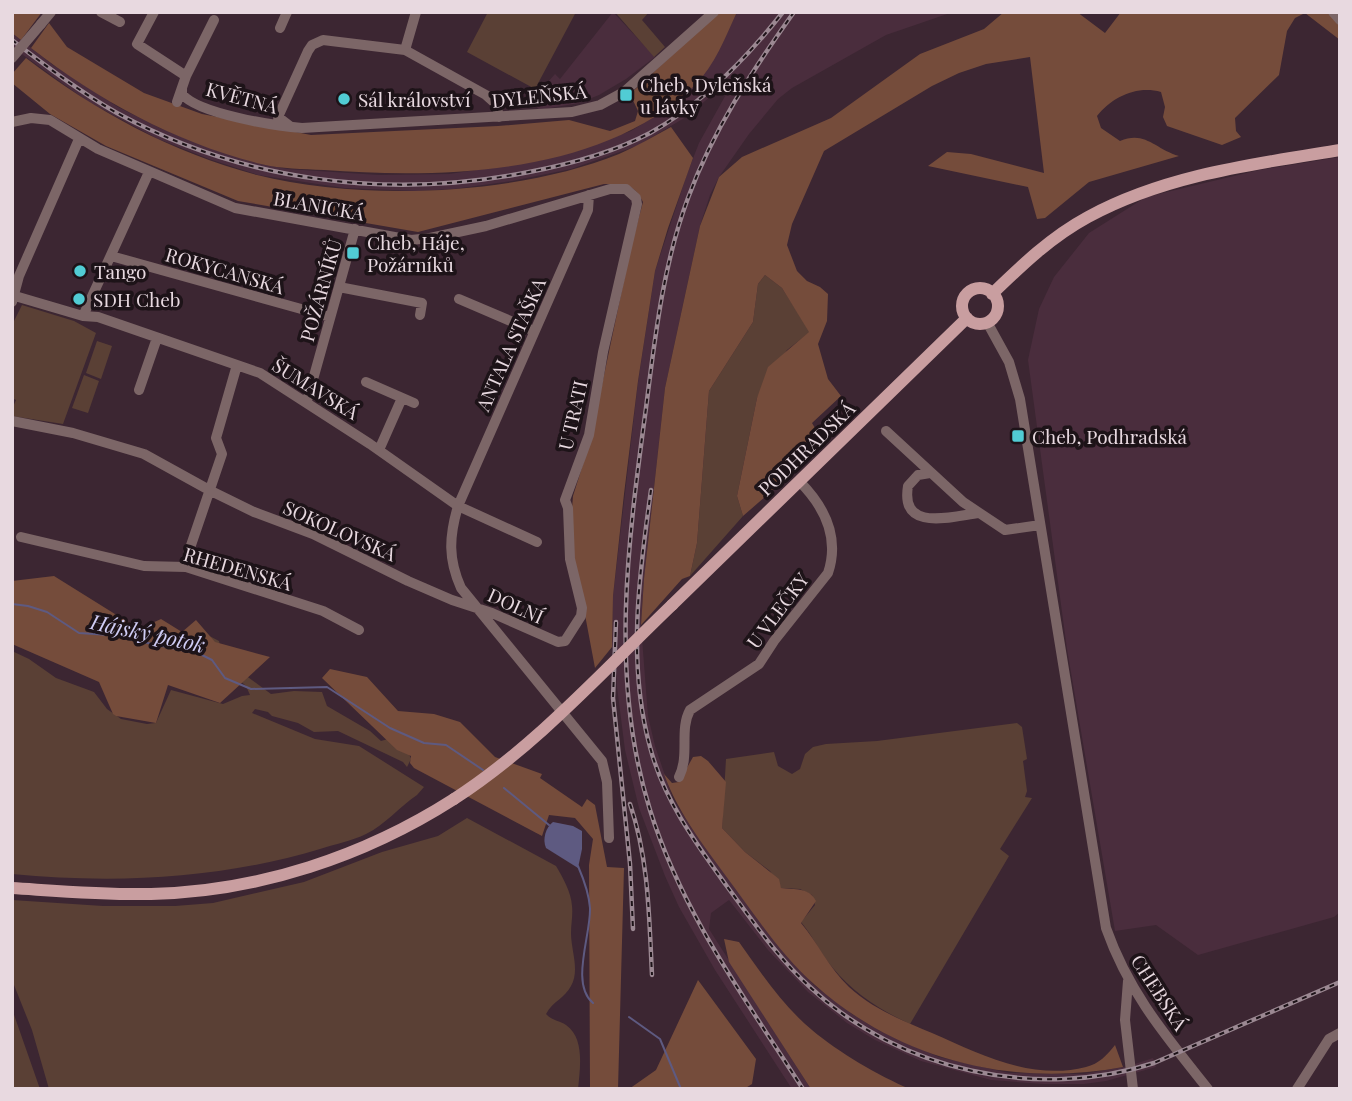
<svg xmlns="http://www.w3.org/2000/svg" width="1352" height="1101" font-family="'Playfair Display',serif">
<rect width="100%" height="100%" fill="#3c2632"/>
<path fill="#4a2d3d" d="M613,12L655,57L626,79L599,95L579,103L539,110L532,100L555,74L560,79Z
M737,12H953L886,35L792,88L778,99L749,134L719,177L710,195L700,226L665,388L644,579L641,625L648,716L655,746L673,799L697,836L776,943L814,985L852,1014L880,1031L939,1057L1009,1073L1083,1074L1129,1066L1153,1058L1156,1067L1106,1081L1084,1084H1043L991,1080L921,1061L875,1040L847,1023L808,992L768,950L729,900L711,913L709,929L811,1089H792L715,970L679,907L665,876L639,808L625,750L617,687L616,657L612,647L613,596L638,382L655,271L687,174L699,143L729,89L724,85L686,117L637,146L571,169L512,181L454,189L416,191L344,188L258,175L209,159L156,138L87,101L12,47V33L53,65L118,107L160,128L213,149L261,164L288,169L379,175L449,174L510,165L566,154L631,131L671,106L723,42Z
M1340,157V912L1334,917L1198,955L1156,925L1115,931L1067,649L1028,360L1039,309L1054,277L1089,233L1146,197L1259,170Z"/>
<path fill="#5a4035" d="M488,12H576L535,89L467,52Z
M615,12H649L642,20L665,47L654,57Z
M765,275L782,288L810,332L787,350L757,398L737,496L743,516L690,576L697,543L709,391L753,322L758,284Z
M22,305L74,321L96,333L63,424L12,416V409L16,400L12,398V325Z
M97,341L112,346L101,379L86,373Z
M84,375L99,381L88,413L72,408Z
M194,628L219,641L223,659L271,694L294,691L322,692L327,706L370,731L381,741L413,732L409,754L411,759L407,767L403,762L338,731L314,732L298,723L272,716L268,712L255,709L252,713L315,739L359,746L424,787L417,795C399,807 385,825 366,834C352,841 335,844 320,849C221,879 115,884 12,874V651L29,659L56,678L94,692L107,709L121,719L147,724L156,723L171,690L223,704L242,696L250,695L246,686L217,660Z
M1017,723L1022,727L1027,759L1023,761L1027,791L1025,797L1032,798L1000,849L1009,856L910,1024C880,1010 853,993 832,967C820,953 813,936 801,922L815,905L812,895L800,889L781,888L770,871L745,852L722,828L726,759L774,752L778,766L792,774L800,769L805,754L813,747L826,744L877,741Z
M467,818L556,866C563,878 571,892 572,906C573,915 571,924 571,933C571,951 580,970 571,986C565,998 553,1001 546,1014C552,1021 559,1020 566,1025C585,1038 580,1069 578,1089H49L32,1030L12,980V900L103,906H175L213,903L304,882L382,852L438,836Z
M12,1009L40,1089H12Z"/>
<path fill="#754c3b" d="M12,12H42L21,40L12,33Z
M719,12H737C725,38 715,65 695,85C603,175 444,179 324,170C302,169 282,169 261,164C177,143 99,101 31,48L49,23L67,47L144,93L202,114L311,135L498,126L569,120L610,131L635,121L638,111L630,94Z
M1004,12H1077L1105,33L1121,12H1327L1340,25V40L1305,13L1295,18L1287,31L1279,75L1235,118L1236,131L1241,137L1222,145L1167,126L1163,117L1165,107L1161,92C1137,85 1112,97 1097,116L1101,128L1120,141C1145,130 1155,149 1179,156L1089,182L1045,218L1037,219L1028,187L928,166L947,152L971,154L1044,173L1030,57L986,64L959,73L932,86L824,151L792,224L787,245L797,271L807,281L820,287L828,294L827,321L818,344L828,379L841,396L812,423L825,445L743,516L737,496L757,398L768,367L809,332L782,288L765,275L758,284L753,322L709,391L697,543L690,576L682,579L641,625L644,579L665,388L700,226L719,177L742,157L831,118L920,54L984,29Z
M26,58C95,111 173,153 257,175C364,202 517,195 619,154C637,146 654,136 671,127L693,158L668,228L655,271L638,381L624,494L613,596L612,647L595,668L570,535L573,496L590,442L631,247L643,202C633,182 625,185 604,184L418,232L238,201L106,146L50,114L12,83V74Z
M54,576L139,629L161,619L182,632L196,620L215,642L270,657L220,703L168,685L156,723L116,716L113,714L99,682L12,644V581Z
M330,669L367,677L398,711L434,714L460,722L495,757L542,774L540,778L582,807L587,799L595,805L607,867L624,868L618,1089H590L589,865L593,839L575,818L549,815L542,836L414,768L410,763L411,756L397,750L322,678Z
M701,756L708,761L726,782L722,828L745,852L779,879L781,888C795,890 809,887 816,901L801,923C818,943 829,968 849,987C873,1009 903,1021 932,1033C980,1054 1032,1081 1086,1067C1099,1064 1107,1055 1115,1045L1123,1067C1013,1088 899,1060 815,985C783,957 759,921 734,887C708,851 679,816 664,774L672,783L679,782L693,757Z
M724,939L739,942C761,973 783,1006 812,1030C838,1052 879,1076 910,1089H811L729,962Z
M698,980L756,1059L752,1084L744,1089H629L656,1070Z"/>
<path fill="#5e5a81" d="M553,822L573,826L582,831V849L578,868L546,848C542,839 546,827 553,822Z"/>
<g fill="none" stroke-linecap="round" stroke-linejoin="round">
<path stroke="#5e5a81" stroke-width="2" d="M12,604L28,606L47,612L79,633L110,635L200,654L212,660L225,678L251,689L327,687L390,728L424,743L446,745L483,770
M504,788L549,825
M578,866C584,880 589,893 590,908C591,935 570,984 593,1003
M629,1017L660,1039L681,1089"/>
<path stroke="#7c6667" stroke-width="10" d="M101,12L120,22
M154,12L137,44L186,76
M1333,12L1340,20
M41,24L51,12
M280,28L287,12
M405,50L416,12
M182,88V94C198,114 276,126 302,128L572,112L600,105L624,92L714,12
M177,102L186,76L214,20
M12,122L31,118L50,120L98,149L235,208L411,240L430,238L486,226L610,189H626L636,198L637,204L603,352L589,435L565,500L568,508L570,559L582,608L581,616L565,641L558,642L492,613L452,600L408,581L313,534L254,512L211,491L144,454L73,433L12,421
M291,127L278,117L308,51L312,45L323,40L405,50L486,95L496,104L499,117
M589,195L588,210L458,506C449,537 448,559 461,588L602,761L607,782L609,838
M111,256L330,317
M339,287L422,303L420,315
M15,296L83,316L98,317L260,373L370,444L458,506L537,542
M459,299L534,331
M12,302L19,276L79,139
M83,316L149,172
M987,322L1009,362L1020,399L1106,928C1129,993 1165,1035 1208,1089
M366,382L414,403
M139,390L157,338
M307,401L355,229
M886,431L963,502L1005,530L1040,525
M379,450L402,398
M930,473L918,475L908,486C900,533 953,516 979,513
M21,537L144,566L186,567L323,611L359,630
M186,567L188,554L222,454L216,438L237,365
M679,777C690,755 679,730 690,710L759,664L774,641L828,573C840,537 824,506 799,481
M1128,981L1125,1020L1133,1089
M1297,1089L1329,1039L1340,1033"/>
<path stroke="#c99ea0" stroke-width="12" d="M962 306a18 18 0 1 1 36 0a18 18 0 1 1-36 0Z
M992,294C1022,265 1051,237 1088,217C1165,175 1254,164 1340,150
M672,605L967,318
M12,888C59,891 105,895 151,894C258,892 365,856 454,799"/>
<defs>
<path id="rail" d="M794,12C752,71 713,130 688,198C663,265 655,337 646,408C628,541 609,679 650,810C682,913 746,1000 803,1089
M12,40C46,66 80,92 117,113C243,182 389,200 529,172C571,164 612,153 650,133C702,104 746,59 783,12
M651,490C639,575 627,663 650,747C664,800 695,842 726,885C752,920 777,957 810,987C899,1071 1038,1101 1154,1063L1340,982
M616,622L613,698L630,864L633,929
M630,804C649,860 649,917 652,975"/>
</defs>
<use href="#rail" stroke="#9b8892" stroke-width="4.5"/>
<use href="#rail" stroke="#1d1318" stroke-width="2" stroke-dasharray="5" stroke-linecap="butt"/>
<path stroke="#7c6667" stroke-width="10" d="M12,58L41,24"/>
<path stroke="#c99ea0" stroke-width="12" d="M454,799C536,746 602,672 672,605"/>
</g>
<g fill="#51ccd4" stroke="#1d1318" stroke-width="2.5">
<rect x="619" y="88" width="14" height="14" rx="3.5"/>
<circle cx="344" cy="99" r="7"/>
<rect x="346" y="246" width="14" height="14" rx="3.5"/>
<circle cx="80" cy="271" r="7"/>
<circle cx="79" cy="299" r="7"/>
<rect x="1011" y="429" width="14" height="14" rx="3.5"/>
</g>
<g text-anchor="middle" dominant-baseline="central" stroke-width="7" stroke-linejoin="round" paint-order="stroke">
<g font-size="19" fill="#e8d9e0" stroke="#1d1318" text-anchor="start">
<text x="640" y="84">Cheb, Dyleňská<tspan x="640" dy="22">u lávky</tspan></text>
<text x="358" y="99">Sál království</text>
<text x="367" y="242">Cheb, Háje,<tspan x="367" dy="22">Požárníků</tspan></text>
<text x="94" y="271">Tango</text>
<text x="93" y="299">SDH Cheb</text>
<text x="1032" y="436">Cheb, Podhradská</text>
</g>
<g font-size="19" fill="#e8d9e0" stroke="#1d1318">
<text transform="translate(539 95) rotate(-6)">DYLEŇSKÁ</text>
<text transform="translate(242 97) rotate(15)">KVĚTNÁ</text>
<text transform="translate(319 205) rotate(10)">BLANICKÁ</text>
<text transform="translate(225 270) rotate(16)">ROKYCANSKÁ</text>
<text transform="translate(320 290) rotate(-74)">POŽÁRNÍKŮ</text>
<text transform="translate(510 344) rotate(-66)">ANTALA STAŠKA</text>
<text transform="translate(316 388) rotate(32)">ŠUMAVSKÁ</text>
<text transform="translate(572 415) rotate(-77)">U TRATI</text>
<text transform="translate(806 448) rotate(-44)">PODHRADSKÁ</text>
<text transform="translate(340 530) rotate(24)">SOKOLOVSKÁ</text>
<text transform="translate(238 568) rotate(16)">RHEDENSKÁ</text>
<text transform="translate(516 605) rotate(24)">DOLNÍ</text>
<text transform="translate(777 610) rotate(-53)">U VLEČKY</text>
<text transform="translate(1160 992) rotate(57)">CHEBSKÁ</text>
</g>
<g font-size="21" font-style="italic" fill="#cfccf4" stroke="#1d1318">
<text transform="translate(148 632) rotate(12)">Hájský potok</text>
</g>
</g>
<rect width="1352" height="1101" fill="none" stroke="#e8d9e0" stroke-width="28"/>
</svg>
